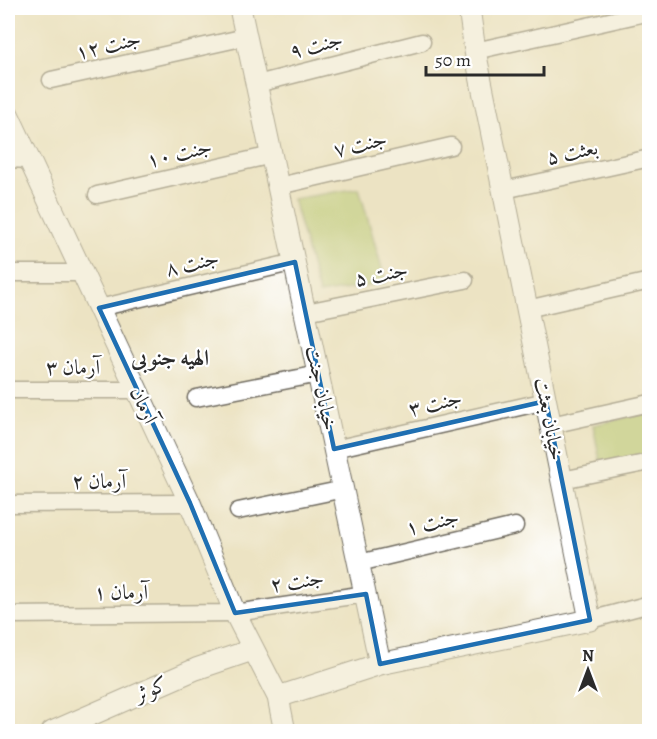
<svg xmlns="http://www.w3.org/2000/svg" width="657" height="739" font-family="Alegreya,Amiri,serif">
<rect width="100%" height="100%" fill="#fff"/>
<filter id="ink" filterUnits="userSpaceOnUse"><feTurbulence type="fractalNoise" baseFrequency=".0167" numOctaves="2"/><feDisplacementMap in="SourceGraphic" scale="12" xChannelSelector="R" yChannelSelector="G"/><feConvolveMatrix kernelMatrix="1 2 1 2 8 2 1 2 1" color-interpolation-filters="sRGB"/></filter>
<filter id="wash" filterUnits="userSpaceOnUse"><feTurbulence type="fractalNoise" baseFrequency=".008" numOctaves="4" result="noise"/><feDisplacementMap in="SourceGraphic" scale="24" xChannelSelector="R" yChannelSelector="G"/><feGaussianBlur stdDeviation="1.35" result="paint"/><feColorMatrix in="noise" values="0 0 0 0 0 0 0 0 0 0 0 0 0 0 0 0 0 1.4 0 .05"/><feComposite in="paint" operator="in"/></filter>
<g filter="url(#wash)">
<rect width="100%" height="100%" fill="#ece3c3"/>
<path fill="#b0c66b" stroke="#6e784b" stroke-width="1.5" d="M359,188L386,283L319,294L293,199Z
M649,412V456L601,466L593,425Z"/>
</g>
<g filter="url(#ink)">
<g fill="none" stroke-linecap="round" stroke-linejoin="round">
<defs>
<path id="minor" d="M475,51L650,12
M51,80L246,37
M257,84L422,42
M8,159L30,160
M279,186L451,146
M504,190L650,158
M97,195L272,155
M8,273H82
M99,308L295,262
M527,309L650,281
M306,312L465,280
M8,390H137
M196,398L319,374
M551,425L650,403
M334,449L546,401
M562,480L650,462
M8,504L190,503
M238,511L344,489
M359,563L515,526
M8,615L235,613L366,594
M590,620L650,604"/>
<path id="tertiary" d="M240,8L380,664L278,697
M8,114L190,503L235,613L278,697L285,732
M380,664L590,620L475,51L469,8
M52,732L196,669L252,650"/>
</defs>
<use href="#minor" stroke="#6f6b60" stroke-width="19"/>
<use href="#tertiary" stroke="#6f6b60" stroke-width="23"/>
<use href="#minor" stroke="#fff" stroke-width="16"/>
<use href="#tertiary" stroke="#fff" stroke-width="21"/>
</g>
</g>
<path d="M0 0H657V739H0ZM295,262L334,449L546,401L590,620L380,664L366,594L235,613L190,503L99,308Z" fill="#ece3c3" fill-opacity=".55" fill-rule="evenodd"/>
<path fill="none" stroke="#1f6fb2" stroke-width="4.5" stroke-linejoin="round" d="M295,262L334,449L546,401L590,620L380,664L366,594L235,613L190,503L99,308Z"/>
<g text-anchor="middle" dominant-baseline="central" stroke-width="4.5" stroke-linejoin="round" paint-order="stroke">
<g font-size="21" fill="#2b2b2b" stroke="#fff">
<text transform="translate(108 45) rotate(-13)">جنت ۱۲</text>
<text transform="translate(316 45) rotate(-14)">جنت ۹</text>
<text transform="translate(360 144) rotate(-13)">جنت ۷</text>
<text transform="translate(572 152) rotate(-12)">بعثت ۵</text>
<text transform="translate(179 153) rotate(-13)">جنت ۱۰</text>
<text transform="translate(192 263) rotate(-13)">جنت ۸</text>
<text transform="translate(381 274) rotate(-11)">جنت ۵</text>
<text x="73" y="367">آرمان ۳</text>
<text transform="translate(322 388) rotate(78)">خیابان جنت</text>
<text transform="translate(435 403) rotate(-13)">جنت ۳</text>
<text transform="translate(144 405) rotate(65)">آرمان</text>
<text transform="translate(550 419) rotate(79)">خیابان بعثت</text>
<text x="99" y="481">آرمان ۲</text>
<text transform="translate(432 522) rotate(-13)">جنت ۱</text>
<text transform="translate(297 581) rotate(-8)">جنت ۲</text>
<text x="121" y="592">آرمان ۱</text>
<text transform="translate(151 689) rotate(-23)">کوثر</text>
</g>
<g font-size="22" font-weight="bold" fill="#2b2b2b" stroke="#fff">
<text x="170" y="358">الهیه جنوبی</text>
</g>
</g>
<rect width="657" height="739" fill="none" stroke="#fff" stroke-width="30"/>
<g transform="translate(588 670)" stroke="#ffffff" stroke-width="4.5" paint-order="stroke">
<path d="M0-4.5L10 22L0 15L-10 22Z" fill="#2b2b2b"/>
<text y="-9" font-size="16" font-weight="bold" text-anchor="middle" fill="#2b2b2b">N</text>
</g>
<path d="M426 66v9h118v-9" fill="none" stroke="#2b2b2b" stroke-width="3"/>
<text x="435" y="66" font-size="18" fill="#2b2b2b" stroke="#ffffff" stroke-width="4.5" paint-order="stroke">50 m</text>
</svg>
